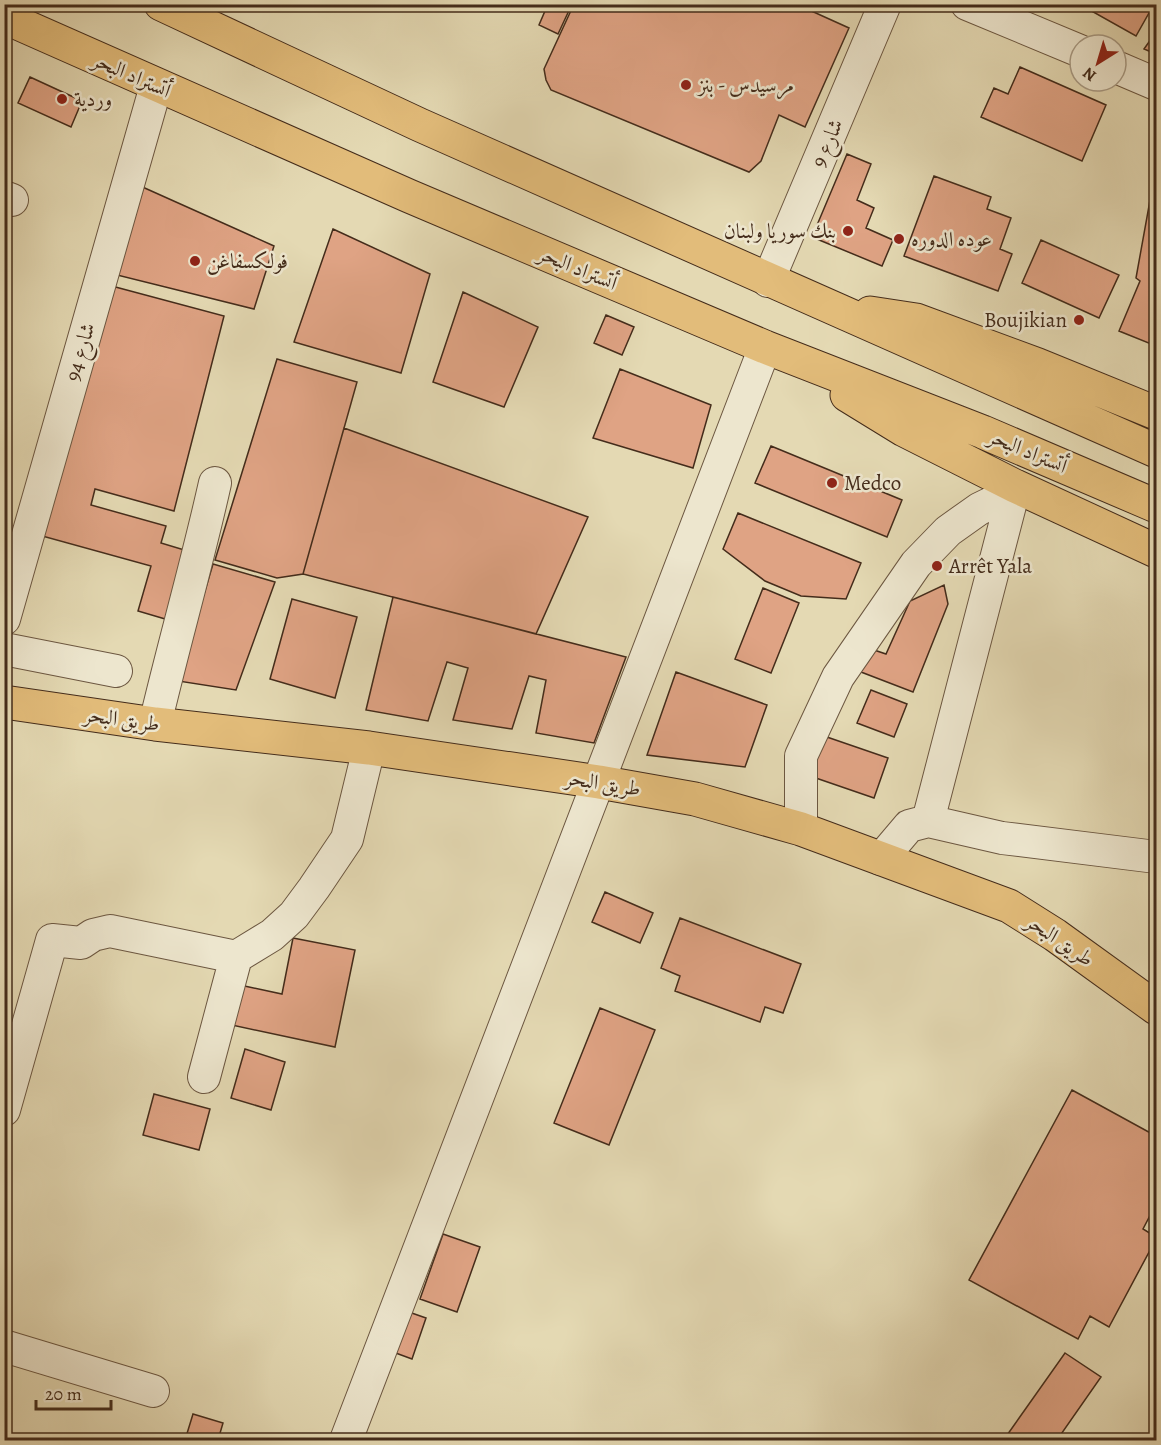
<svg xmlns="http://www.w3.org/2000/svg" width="1161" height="1445" font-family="Alegreya,Amiri,serif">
<rect width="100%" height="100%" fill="#e4d9b3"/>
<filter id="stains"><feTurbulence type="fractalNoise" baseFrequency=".00333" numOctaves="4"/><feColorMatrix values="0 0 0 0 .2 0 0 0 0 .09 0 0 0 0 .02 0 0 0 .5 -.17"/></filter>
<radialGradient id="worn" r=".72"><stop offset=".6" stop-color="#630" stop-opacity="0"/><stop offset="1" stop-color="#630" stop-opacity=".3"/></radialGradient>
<path fill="#dfa384" stroke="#442c1b" stroke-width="1.5" d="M548,4H572L558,34L539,25Z
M574,4H796L849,28L805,127L779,115L761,161L749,172L551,90L546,80L544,69Z
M1079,4H1154L1136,36Z
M1156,32V54L1144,49Z
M1020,67L1106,105L1082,161L981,117L994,88L1008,94Z
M30,77L82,101L71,127L18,103Z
M847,154L871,164L857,200L874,208L866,228L893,240L882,266L812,237Z
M1156,167V346L1119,331L1140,281L1136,278Z
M934,176L991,197L987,209L1011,218L1000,249L1012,254L998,291L904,256Z
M138,185L274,246L254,309L117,275Z
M333,229L430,274L401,373L294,342Z
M1041,240L1119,275L1099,318L1022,283Z
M108,285L224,316L174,511L95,489L91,505L166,526L161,543L191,552L172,621L138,611L151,566L35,534Z
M463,292L538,327L504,407L433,382Z
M606,315L634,327L622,355L594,343Z
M277,359L357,382L303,574L277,578L215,560Z
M620,369L711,405L693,468L593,438Z
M344,428L588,517L536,634L303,574Z
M771,446L902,500L887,537L755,483Z
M738,513L861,563L846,599L801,596L765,581L723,549Z
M213,564L275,582L236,690L178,681Z
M944,585L948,604L913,692L861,672L871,649L886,654L910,601Z
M763,588L799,603L771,673L735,659Z
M393,597L626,657L594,743L536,733L546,680L529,676L512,729L453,720L468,668L447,662L428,721L366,710Z
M292,599L357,617L335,698L270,679Z
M676,672L767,705L745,767L647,755Z
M871,690L907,704L894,737L857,723Z
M824,736L888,758L874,798L810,776Z
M605,892L653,913L640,943L592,922Z
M680,918L801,964L783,1013L765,1007L760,1022L675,991L680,976L661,968Z
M293,938L355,950L335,1047L227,1024L235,984L282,994Z
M600,1008L655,1030L609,1145L554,1123Z
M245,1049L285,1062L271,1110L231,1098Z
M1072,1090L1156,1136V1204L1143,1229L1156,1237V1239L1109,1327L1090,1316L1078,1339L969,1280Z
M154,1094L210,1109L199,1150L143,1135Z
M443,1234L480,1247L457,1312L420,1299Z
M406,1311L426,1318L412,1359L393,1352Z
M1065,1353L1101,1377L1057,1440H1009L1005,1438Z
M193,1414L223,1423L218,1440H185Z"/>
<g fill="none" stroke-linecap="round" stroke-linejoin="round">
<defs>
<path id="minor" d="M967,4L1080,51
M1116,67L1156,84
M4,197L12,200
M768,281L885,4
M4,619L156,86
M4,649L116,671
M155,724C174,643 197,564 215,483
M928,821L1015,486
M801,829V756L838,677L916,564L948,531L979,509L1014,492
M881,859L909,826L928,821L1002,838L1156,857
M204,1077L236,957L272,935L294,915L314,888L347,839L369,748
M4,1110L52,940L81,943L93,935L110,931L236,957
M4,1346L153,1391
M346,1440L765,347"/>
<path id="highway" d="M161,4L420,125L1156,451
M4,17L409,196L765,347L983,432L1156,506
M870,313L916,320L1038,365L1156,413
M847,395L904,430L1015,486L1156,551
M4,702L155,724L369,748L599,782L695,799L801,829L1009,906L1055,935L1156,1008"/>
</defs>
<use href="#minor" stroke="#6c5741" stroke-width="34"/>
<use href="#highway" stroke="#442c1b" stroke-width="35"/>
<use href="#minor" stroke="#ede6ce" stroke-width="32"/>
<use href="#highway" stroke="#e2bc7a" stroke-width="33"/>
</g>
<g fill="#8f2418" stroke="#ede6ce" stroke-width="2">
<circle cx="686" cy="85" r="6"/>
<circle cx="62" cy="99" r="6"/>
<circle cx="848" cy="231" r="6"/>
<circle cx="899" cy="239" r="6"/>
<circle cx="195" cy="261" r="6"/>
<circle cx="1079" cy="320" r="6"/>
<circle cx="832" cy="483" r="6"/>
<circle cx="937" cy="566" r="6"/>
</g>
<g text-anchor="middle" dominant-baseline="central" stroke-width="5" stroke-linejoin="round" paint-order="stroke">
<g font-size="21" fill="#442c1b" stroke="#ede6ce">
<text transform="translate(132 75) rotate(24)">أتستراد البحر</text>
<text transform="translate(827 143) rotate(-67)">شارع 9</text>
<text transform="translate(578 268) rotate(23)">أتستراد البحر</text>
<text transform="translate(80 352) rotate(-74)">شارع 94</text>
<text transform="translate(1028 451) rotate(23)">أتستراد البحر</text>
<text transform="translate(122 719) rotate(8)">طريق البحر</text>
<text transform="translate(603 783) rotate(9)">طريق البحر</text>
<text transform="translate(1060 940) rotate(34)">طريق البحر</text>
</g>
<g font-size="21" fill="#442c1b" stroke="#ede6ce" text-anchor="start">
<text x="698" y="85">مرسيدس - بنز</text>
<text x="74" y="99">وردية</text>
<text x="836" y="231" text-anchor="end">بنك سوريا ولبنان</text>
<text x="911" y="239">عوده الدوره</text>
<text x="207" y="261">فولكسفاغن</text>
<text x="1067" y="320" text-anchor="end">Boujikian</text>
<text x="844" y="483">Medco</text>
<text x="949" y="566">Arrêt Yala</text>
</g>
</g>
<rect width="1161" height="1445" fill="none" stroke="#e4d9b3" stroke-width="24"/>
<rect x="6" y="6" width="1149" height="1433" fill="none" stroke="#442c1b" stroke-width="3"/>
<rect x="12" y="12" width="1137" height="1421" fill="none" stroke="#442c1b" stroke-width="1.5"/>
<g transform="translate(1098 63) rotate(217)"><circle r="28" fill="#ede6ce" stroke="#a99c86" stroke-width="1.5"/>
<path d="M0-4.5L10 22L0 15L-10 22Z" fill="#8f2418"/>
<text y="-9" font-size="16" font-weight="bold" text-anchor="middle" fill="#442c1b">N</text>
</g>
<path d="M36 1400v9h75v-9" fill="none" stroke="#442c1b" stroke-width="3"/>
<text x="45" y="1400" font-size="18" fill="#442c1b" stroke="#ede6ce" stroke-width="4.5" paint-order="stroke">20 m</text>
<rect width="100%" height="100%" filter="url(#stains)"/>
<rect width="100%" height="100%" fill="url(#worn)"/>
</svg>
